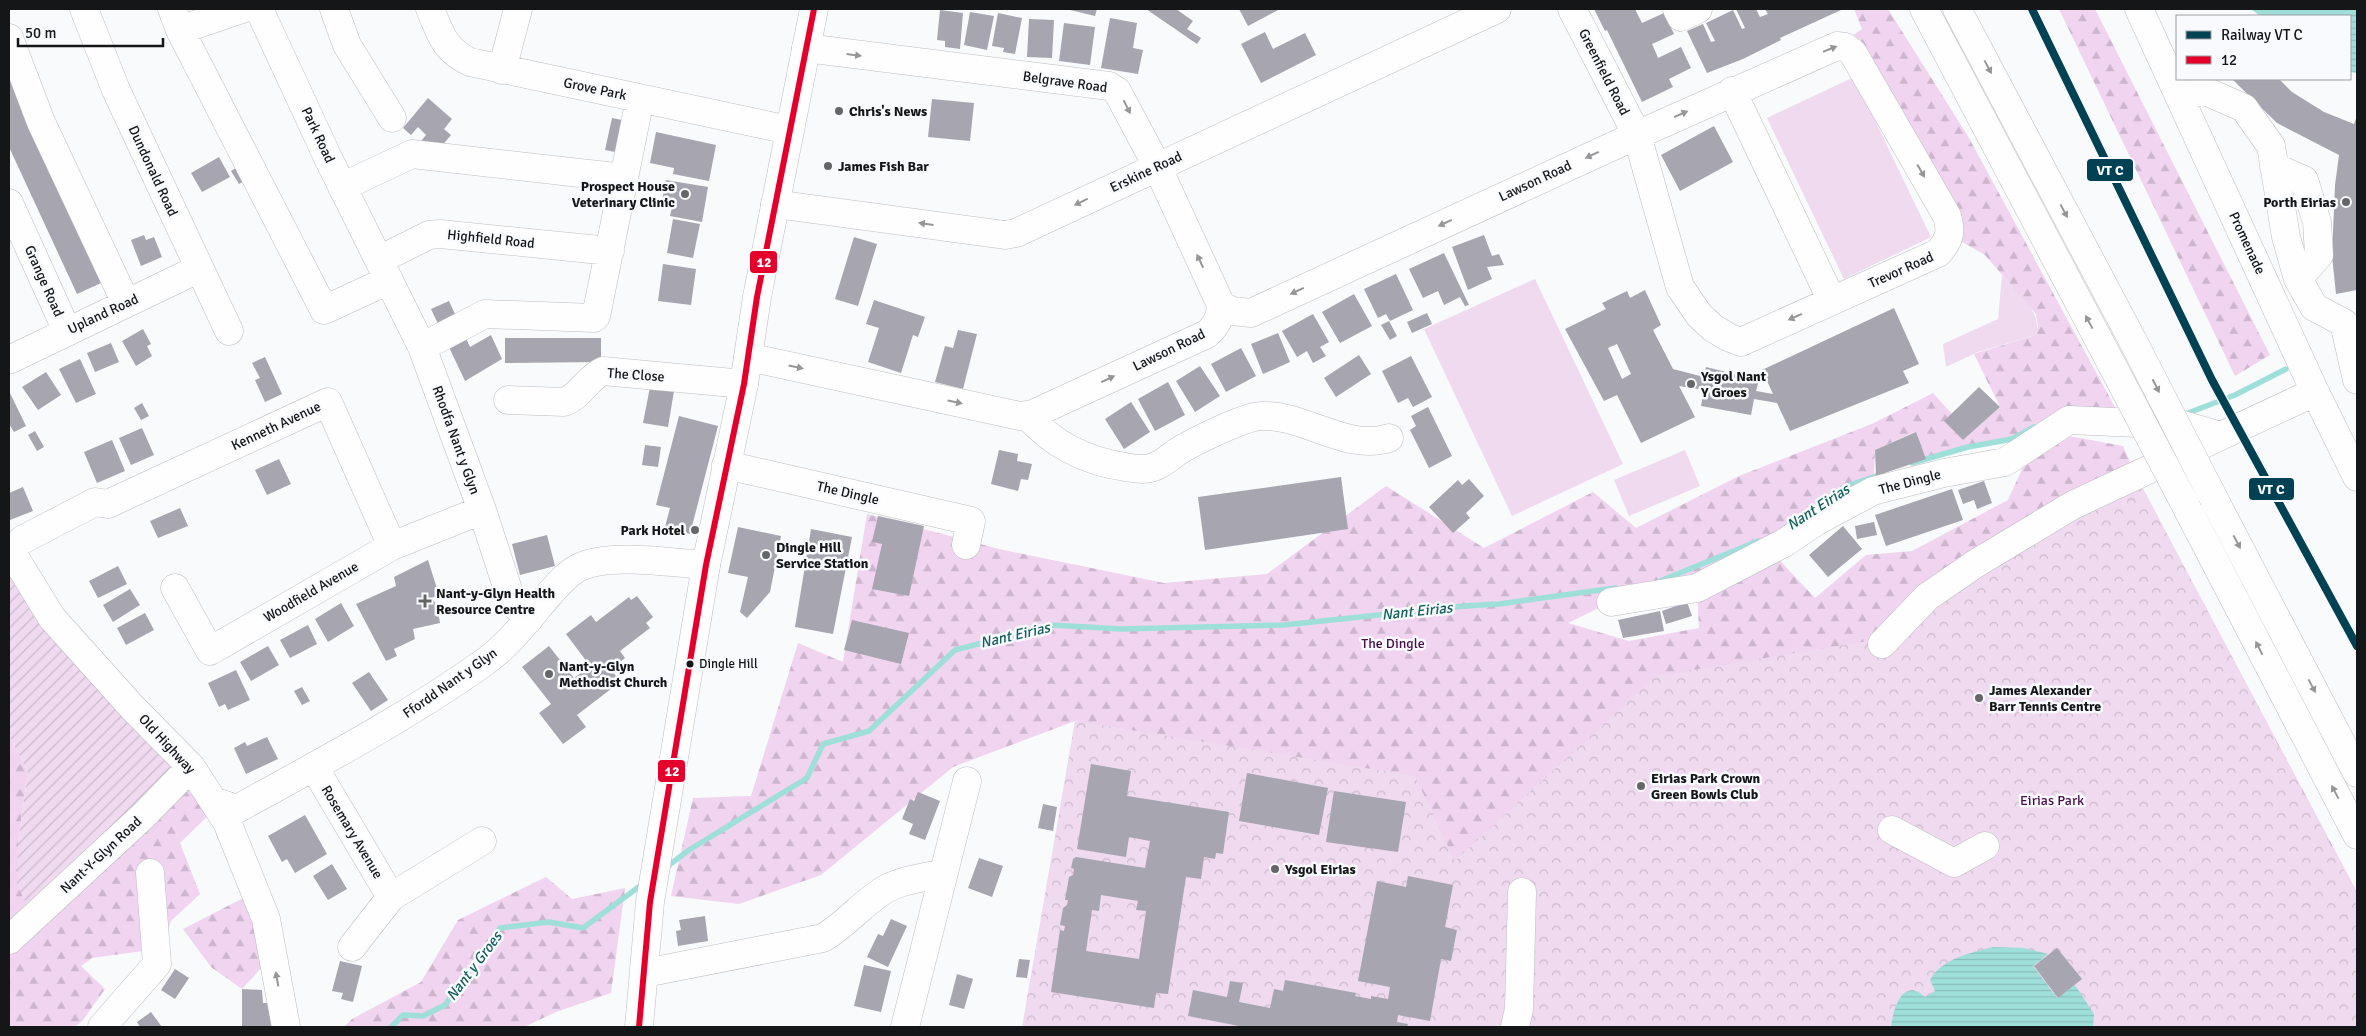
<svg xmlns="http://www.w3.org/2000/svg" width="2366" height="1036" font-family="Signika,sans-serif">
<defs>
<pattern id="forest-firs" width="22" height="20" patternUnits="userSpaceOnUse" patternTransform="scale(1.25)"><rect width="22" height="20" fill="#f0d4f0"/><path d="M5 1l3.5 6h-7zM16 11l3.5 6h-7z" fill="#cdb5cd"/></pattern>
<pattern id="park-crowns" width="20" height="18" patternUnits="userSpaceOnUse" patternTransform="scale(1.25)"><rect width="20" height="18" fill="#efdaef"/><path d="M2 6a3 3 0 1 1 6 0M12 15a3 3 0 1 1 6 0" fill="none" stroke="#ccbacc"/></pattern>
<pattern id="garden-furrows" width="10" height="10" patternUnits="userSpaceOnUse" patternTransform="scale(1.25)"><rect width="10" height="10" fill="#efdaef"/><path d="M-1 1l2-2M0 10L10 0M9 11l2-2" fill="none" stroke="#ccbacc"/></pattern>
<pattern id="water-rules" width="6" height="5" patternUnits="userSpaceOnUse" patternTransform="scale(1.25)"><rect width="6" height="5" fill="#9fdfda"/><path d="M0 2.5h6" fill="none" stroke="#88bfba"/></pattern>
</defs>
<rect width="100%" height="100%" fill="#f9fafc"/>
<path fill="#efdaef" d="M1854,77L1931,237L1844,279L1767,118Z
M2002,275C2016,291 2043,311 2036,335L1978,352L1946,367L1943,344L1998,319Z
M1535,279L1623,464L1512,516L1424,329Z
M1685,450L1700,486L1629,516L1614,480Z"/>
<path fill="url(#forest-firs)" fill-rule="evenodd" d="M1854,9H1888L1969,138L2117,411L2067,408L2012,439L1968,447L1926,459L1915,432L1875,450L1873,491L1770,550L1815,598L1866,555L1912,551L2008,500L2023,467L2069,436L2123,446L2135,474L2357,892V978L1934,642L1657,676L1455,861L1075,721L953,767L821,875L739,904L671,896L693,798L751,796L798,643L843,662L867,514L999,549L1164,583L1267,574L1386,486L1484,548L1593,492L1636,528L1739,476L1874,423L1933,393L1952,414L1945,421L1963,440L2000,407L1974,354L2036,335L2038,326L2036,314L1985,255L1950,235L1837,46L1862,29ZM1697,588L1699,628L1629,641L1568,623L1611,602Z
M2059,9H2095L2270,355L2235,376Z
M9,735L28,772L18,842L191,767L217,807L180,843L200,894L171,921L167,932L143,951L92,958L81,966L105,989L83,1020L75,1027H9Z
M546,877L572,899L625,888L611,993L556,1012L524,1027H344L352,1019L421,982L458,920Z
M255,892L273,955L242,989L211,967L183,929Z"/>
<path fill="url(#park-crowns)" d="M2136,475L2357,895V1027H1022L1075,721L1415,776L1455,861L1656,676L1886,638Z"/>
<path fill="url(#garden-furrows)" d="M9,548L191,767L33,917L17,885L18,842L28,772L9,735Z"/>
<path fill="url(#water-rules)" d="M2251,9H2357V73L2350,72V16H2260Z
M1993,947L2024,948L2048,954L2033,966L2057,998L2075,985L2094,1014L2093,1027H1891C1893,1009 1903,976 1925,997L1935,991L1930,980C1942,958 1971,953 1993,947Z"/>
<g fill="none" stroke-linecap="round" stroke-linejoin="round">
<path stroke="#9fdfda" stroke-width="5.5" d="M2183,415L2235,395L2286,369
M1912,463L1968,447L2012,439L2034,427
M1822,504L1844,487L1882,474
M1660,581L1758,541
M664,869L689,850L807,778L823,744L869,731L955,650L1051,625L1122,629L1284,625L1464,606L1499,604L1615,588
M391,1027L403,1015L423,1016L445,1005L500,928L549,922L583,928L644,883"/>
</g>
<path fill="#a6a5b0" fill-rule="evenodd" d="M1066,9H1097L1095,16Z
M1146,9H1176L1193,21L1187,29L1201,38L1197,44Z
M1239,9H1280L1248,26Z
M1594,9H1635L1642,23L1664,13L1674,34L1652,44L1656,53L1658,58L1681,47L1691,68L1669,79L1673,87L1642,102L1607,30L1605,31Z
M1736,9H1756L1760,17L1768,14L1765,9L1841,10L1780,38L1781,40L1743,59L1707,73L1687,31L1703,24L1711,42L1715,41L1706,23L1733,10L1742,29L1745,28Z
M940,10L963,13L960,49L945,47V41L937,40Z
M970,12L994,16L987,50L964,45Z
M998,13L1022,18L1015,54L1003,52L1004,48L992,46Z
M1110,18L1137,23L1133,48L1143,50L1138,74L1101,68Z
M1029,19L1054,20L1052,58L1027,57Z
M1064,23L1095,27L1090,65L1059,61Z
M1265,32L1273,49L1305,33L1316,55L1261,83L1241,44Z
M9,75L26,122L101,283L77,294L9,147Z
M2232,79H2279L2292,92L2324,112L2354,124L2357,116V290L2336,294L2332,256L2335,185L2339,155L2277,123Z
M428,98L452,119L444,129L451,135L436,153L421,141L426,135L418,127L411,135L403,128Z
M932,99L974,103L970,141L928,137Z
M612,118L632,122L625,154L605,150Z
M1714,126L1733,162L1680,191L1661,155Z
M656,132L716,145L709,181L673,174L674,168L650,163Z
M219,157L230,177L202,192L191,173Z
M242,164L250,178L239,184L231,171Z
M666,180L708,187L702,222L670,216L673,203L662,201Z
M673,219L700,224L693,258L667,253Z
M144,235L146,240L154,237L162,257L141,266L131,240Z
M1484,235L1492,256L1499,254L1504,265L1487,267L1492,279L1468,290L1452,247Z
M854,237L877,244L858,306L835,299Z
M1444,253L1469,305L1465,306L1460,297L1444,305L1438,291L1423,298L1409,269Z
M663,264L696,269L691,305L658,301Z
M1396,274L1413,310L1390,321L1386,314L1378,318L1364,289Z
M1645,290L1661,325L1653,330L1673,369L1704,377L1706,367L1759,380L1756,391L1773,394L1762,370L1894,308L1919,364L1903,371L1909,383L1790,431L1777,403L1754,399L1751,415L1701,406L1704,390L1679,386L1695,417L1641,443L1617,395L1604,401L1565,329L1606,309L1602,303L1627,291L1630,298ZM1617,344L1631,374L1622,379L1608,348Z
M1354,294L1372,326L1340,343L1322,312Z
M874,300L925,317L918,337L913,335L901,373L868,362L879,328L866,324Z
M449,301L470,347L491,335L502,359L465,381L431,309Z
M1427,313L1432,324L1412,333L1407,322Z
M1313,314L1329,342L1320,347L1326,356L1313,363L1307,351L1297,357L1282,331Z
M1389,321L1397,336L1390,340L1381,325Z
M143,329L151,344L147,346L152,356L136,366L122,341Z
M958,330L977,334L963,389L935,382L945,346L953,348Z
M1278,333L1290,362L1263,374L1251,344Z
M505,338H601V362L505,363Z
M111,343L119,362L95,372L87,353Z
M1241,348L1256,376L1226,392L1211,364Z
M1359,355L1371,374L1336,397L1324,378Z
M1411,356L1432,397L1413,407L1408,398L1398,403L1382,371Z
M265,357L282,394L265,402L255,380L260,378L252,363Z
M80,359L96,394L76,403L59,369Z
M1200,366L1220,396L1195,412L1176,381Z
M46,372L61,395L38,410L22,387Z
M1168,382L1185,415L1155,431L1138,399Z
M650,387L674,391L668,427L643,423Z
M1979,387L2000,407L1963,440L1944,421Z
M9,391L26,426L14,432L9,424Z
M1131,402L1150,432L1124,449L1105,419Z
M142,403L149,416L141,420L134,408Z
M1428,407L1452,456L1429,468L1410,430L1416,426L1411,416Z
M679,416L718,426L690,534L665,527L670,508L656,505Z
M142,428L154,455L131,465L119,438Z
M35,431L44,447L37,451L28,435Z
M1916,432L1926,459L1876,476L1875,450Z
M112,440L125,471L97,483L84,452Z
M645,445L661,447L658,467L642,465Z
M999,450L1018,454L1017,461L1032,464L1028,480L1021,479L1018,491L991,484Z
M279,459L291,484L267,495L255,470Z
M1341,477L1348,529L1205,550L1198,497Z
M1469,479L1484,496L1466,513L1470,518L1453,533L1429,507L1458,480L1462,485Z
M1984,481L1992,503L1977,509L1974,500L1963,504L1958,490Z
M23,487L33,511L10,520L9,493Z
M1952,489L1963,520L1886,546L1875,515Z
M180,508L188,526L158,538L150,521Z
M878,516L924,526L909,596L872,589L882,544L872,542Z
M1874,522L1877,535L1857,539L1855,526Z
M1843,526L1862,549L1828,577L1809,555Z
M738,527L781,536L770,592L747,618L740,612L748,577L728,573Z
M811,529L852,537L833,634L795,627Z
M547,535L555,566L520,575L512,544Z
M428,560L439,595L432,598L437,606L440,623L413,629L415,639L394,649L397,656L386,661L356,604L396,586L394,577Z
M118,566L127,584L98,598L89,581Z
M130,589L140,605L113,622L103,605Z
M637,596L653,617L646,623L650,628L620,651L625,658L611,669L620,682L577,715L586,727L563,744L539,713L551,704L522,667L549,646L574,678L590,666L566,634L591,615L596,622L629,597L631,600Z
M1687,602L1692,616L1666,624L1662,611Z
M341,603L354,626L328,642L315,619Z
M1660,611L1664,631L1623,638L1618,620Z
M145,613L154,630L126,645L117,628Z
M852,620L909,633L901,664L844,650Z
M308,625L317,644L290,658L280,640Z
M268,646L279,665L251,681L240,662Z
M236,670L250,700L228,710L225,704L219,707L208,683Z
M369,672L388,700L371,711L352,683Z
M302,687L310,701L302,705L294,691Z
M267,737L278,759L246,774L234,748L245,742L247,746Z
M1091,764L1131,771L1127,796L1229,812L1223,854L1216,853L1215,859L1204,857L1201,879L1186,877L1168,994L1156,993L1154,1008L1051,992L1060,930L1064,931L1065,926L1060,925L1063,908L1067,905L1068,900H1065L1069,877L1073,875L1074,869L1071,868L1073,859L1076,857L1145,868L1150,841L1129,837L1126,857L1077,849ZM1101,895L1138,901L1136,910L1146,911L1139,959L1086,951L1092,910L1099,911Z
M1247,773L1328,788L1319,835L1239,821Z
M1334,791L1406,802L1398,852L1326,842Z
M918,792L940,801L925,840L909,834L913,824L902,819L910,799L914,801Z
M1043,804L1057,807L1053,831L1038,828Z
M305,815L327,854L295,873L287,859L282,862L268,836Z
M979,858L1003,866L992,897L968,888Z
M332,864L347,889L328,900L313,876Z
M1408,876L1453,885L1445,927L1457,930L1451,961L1441,959L1430,1021L1398,1015L1397,1022L1408,1024L1407,1027H1244L1188,1016L1193,990L1227,997L1230,981L1243,983L1239,1002L1270,1008L1274,989L1283,991L1285,980L1356,993L1355,996L1371,999V996L1388,999L1390,987L1358,981L1377,881L1406,887Z
M705,916L708,941L678,946L676,931L681,930L679,920Z
M891,919L907,926L888,967L867,957L878,934L883,936Z
M2057,948L2082,979L2058,998L2034,966Z
M1019,959L1030,960L1027,978L1016,977Z
M340,961L362,966L353,1002L341,999L343,993L332,991Z
M864,965L891,971L881,1012L854,1006Z
M175,969L189,978L175,999L161,990Z
M957,974L973,979L964,1009L949,1005Z
M242,989L262,990L263,1003H271V1027H242Z
M151,1012L162,1027H140L137,1022Z"/>
<g fill="none" stroke-linecap="round" stroke-linejoin="round">
<defs>
<path id="minor" d="M84,9L116,90L229,331
M172,9L180,30L324,310L389,280
M259,9L329,160L422,347L482,510L512,602L529,619
M334,9L347,45L392,118
M430,9C441,34 443,49 470,62L789,130
M1677,9L1681,17L1698,9
M2139,9L2315,392L2357,477
M180,30L242,9
M9,38L41,122L126,303
M502,70L518,9
M1732,91L1832,301
M2180,98L2203,90L2244,108L2271,146L2286,237L2298,279L2314,307L2344,323L2357,380
M2274,167L2304,180L2317,222L2319,255L2298,279
M342,187L412,154L624,178
M9,203L67,331
M775,204L1005,235L1016,233L1497,9
M379,260L429,235L440,234L610,251
M1221,305L1232,311L1251,313L1637,135L1837,46L1845,47L1853,53L1947,216C1952,232 1949,241 1938,253L1741,342L1728,337L1713,328L1699,315L1680,287L1637,135L1572,9
M422,347L485,314L594,318L596,316L640,99
M748,357L1020,416L1033,414L1207,334C1217,325 1220,318 1221,305L1157,166L1117,91L1109,86L806,48
M9,360L198,269
M508,400L564,402C580,397 587,378 603,371L744,384
M1027,415C1053,445 1085,461 1125,467C1137,469 1147,471 1158,465C1165,462 1171,456 1177,452C1193,442 1243,417 1261,416C1305,414 1346,452 1389,438
M726,465L971,521L966,545
M22,540L95,502L108,504L328,402L392,546
M9,548L52,618L132,707L191,767L227,822L266,919L286,1027
M175,588L210,651L392,546L482,510
M1611,602L1697,588L1784,543L1817,521L1873,491L1944,473L2005,462L2069,420L2183,425L2220,436
M1882,644L1927,597L1975,564L2073,505L2315,392
M314,767L391,897L482,841
M213,801L237,809C320,763 404,719 482,664C505,648 523,626 540,605C552,592 563,576 578,568C609,552 671,563 706,565
M1892,830L1954,863L1985,846
M9,940L143,816L191,767
M352,947L391,897
M645,973L823,938C845,925 860,906 881,892C899,880 923,878 944,873
M102,1027L157,964L150,873
M905,1027L967,781
M1515,1027L1519,1009L1522,892"/>
<path id="major" d="M639,1027L650,902L706,565L744,384L757,297L814,9"/>
<path id="highway" d="M1924,9L2112,365
M1957,9L2134,343
M2214,499L2357,773
M2186,506L2357,835"/>
</defs>
<use href="#minor" stroke="#bebec0" stroke-width="29"/>
<use href="#major" stroke="#bebec0" stroke-width="29"/>
<use href="#highway" stroke="#bebec0" stroke-width="29"/>
<use href="#minor" stroke="#fefeff" stroke-width="28"/>
<use href="#major" stroke="#fefeff" stroke-width="28"/>
<use href="#highway" stroke="#fefeff" stroke-width="28"/>
<defs>
<path id="highway-bridge" d="M2134,343L2214,499
M2112,365L2186,506"/>
</defs>
<use href="#highway-bridge" stroke="#bebec0" stroke-width="29" stroke-linecap="butt"/>
<use href="#highway-bridge" stroke="#fefeff" stroke-width="28"/>
<defs>
<path id="bus-1" d="M639,1027L650,902L706,565L744,384L757,297L814,9"/>
</defs>
<use href="#bus-1" stroke="#f8fafd" stroke-width="10"/>
<use href="#bus-1" stroke="#e4002b" stroke-width="6"/>
<defs>
<path id="rail-1" d="M2032,9L2212,380L2357,646"/>
</defs>
<use href="#rail-1" stroke="#f8fafd" stroke-width="11"/>
<use href="#rail-1" stroke="#004153" stroke-width="8"/>
</g>
<defs><path id="oneway-solid" d="M-6-.8H1V-3.2L6.5 0L1 3.2V.8H-6Z" transform="scale(1.25)"/></defs>
<g fill="#959697">
<use href="#oneway-solid" transform="translate(1830 49) rotate(-22)"/>
<use href="#oneway-solid" transform="translate(854 55) rotate(7)"/>
<use href="#oneway-solid" transform="translate(1988 67) rotate(62)"/>
<use href="#oneway-solid" transform="translate(1127 107) rotate(63)"/>
<use href="#oneway-solid" transform="translate(1681 114) rotate(-24)"/>
<use href="#oneway-solid" transform="translate(1592 155) rotate(155)"/>
<use href="#oneway-solid" transform="translate(1921 171) rotate(60)"/>
<use href="#oneway-solid" transform="translate(1081 202) rotate(154)"/>
<use href="#oneway-solid" transform="translate(2064 211) rotate(62)"/>
<use href="#oneway-solid" transform="translate(1445 223) rotate(155)"/>
<use href="#oneway-solid" transform="translate(926 224) rotate(-172)"/>
<use href="#oneway-solid" transform="translate(1200 261) rotate(-115)"/>
<use href="#oneway-solid" transform="translate(1297 291) rotate(155)"/>
<use href="#oneway-solid" transform="translate(1795 317) rotate(156)"/>
<use href="#oneway-solid" transform="translate(2089 322) rotate(-118)"/>
<use href="#oneway-solid" transform="translate(796 367) rotate(12)"/>
<use href="#oneway-solid" transform="translate(1108 379) rotate(-25)"/>
<use href="#oneway-solid" transform="translate(2156 386) rotate(63)"/>
<use href="#oneway-solid" transform="translate(955 402) rotate(12)"/>
<use href="#oneway-solid" transform="translate(2237 542) rotate(62)"/>
<use href="#oneway-solid" transform="translate(2259 648) rotate(-117)"/>
<use href="#oneway-solid" transform="translate(2312 686) rotate(62)"/>
<use href="#oneway-solid" transform="translate(2335 792) rotate(-118)"/>
<use href="#oneway-solid" transform="translate(277 979) rotate(-100)"/>
</g>
<g fill="#656667" stroke="#f8fafd" stroke-width="2">
<circle cx="839" cy="111" r="5"/>
<circle cx="828" cy="166" r="5"/>
<circle cx="685" cy="194" r="5"/>
<circle cx="2346" cy="202" r="5"/>
<circle cx="1691" cy="384" r="5"/>
<circle cx="695" cy="530" r="5"/>
<circle cx="766" cy="555" r="5"/>
<path d="M422.5 593.5h5v5h5v5h-5v5h-5v-5h-5v-5h5z"/>
<circle cx="549" cy="674" r="5"/>
<circle cx="1979" cy="698" r="5"/>
<circle cx="1641" cy="786" r="5"/>
<circle cx="1275" cy="869" r="5"/>
</g>
<circle fill="#151617" stroke="#f8fafd" stroke-width="2" cx="690" cy="664" r="4.5"/>
<g text-anchor="middle" dominant-baseline="central" stroke-width="5" stroke-linejoin="round" paint-order="stroke">
<g font-size="13" fill="#151617" stroke="#f8fafd" text-anchor="start">
<text x="699" y="664">Dingle Hill</text>
</g>
<g font-size="14" fill="#151617" stroke="#f8fafd">
<text transform="translate(1604 72) rotate(63)">Greenfield Road</text>
<text transform="translate(1065 82) rotate(8)">Belgrave Road</text>
<text transform="translate(595 89) rotate(12)">Grove Park</text>
<text transform="translate(318 135) rotate(65)">Park Road</text>
<text transform="translate(153 171) rotate(65)">Dundonald Road</text>
<text transform="translate(1146 172) rotate(-25)">Erskine Road</text>
<text transform="translate(1535 181) rotate(-25)">Lawson Road</text>
<text transform="translate(491 239) rotate(6)">Highfield Road</text>
<text transform="translate(2247 243) rotate(65)">Promenade</text>
<text transform="translate(1901 270) rotate(-24)">Trevor Road</text>
<text transform="translate(44 281) rotate(66)">Grange Road</text>
<text transform="translate(103 314) rotate(-25)">Upland Road</text>
<text transform="translate(1169 350) rotate(-26)">Lawson Road</text>
<text transform="translate(636 375) rotate(4)">The Close</text>
<text transform="translate(276 426) rotate(-25)">Kenneth Avenue</text>
<text transform="translate(456 440) rotate(70)">Rhodfa Nant y Glyn</text>
<text transform="translate(1910 482) rotate(-15)">The Dingle</text>
<text transform="translate(848 493) rotate(13)">The Dingle</text>
<text transform="translate(311 592) rotate(-30)">Woodfield Avenue</text>
<text transform="translate(450 683) rotate(-35)">Ffordd Nant y Glyn</text>
<text transform="translate(167 744) rotate(47)">Old Highway</text>
<text transform="translate(352 832) rotate(59)">Rosemary Avenue</text>
<text transform="translate(101 855) rotate(-43)">Nant-Y-Glyn Road</text>
</g>
<g font-size="14" font-weight="bold" fill="#151617" stroke="#f8fafd" text-anchor="start">
<text x="849" y="111">Chris's News</text>
<text x="838" y="166">James Fish Bar</text>
<text x="675" y="186" text-anchor="end">Prospect House<tspan x="675" dy="16">Veterinary Clinic</tspan></text>
<text x="2336" y="202" text-anchor="end">Porth Eirias</text>
<text x="1701" y="376">Ysgol Nant<tspan x="1701" dy="16">Y Groes</tspan></text>
<text x="685" y="530" text-anchor="end">Park Hotel</text>
<text x="776" y="547">Dingle Hill<tspan x="776" dy="16">Service Station</tspan></text>
<text x="436" y="593">Nant-y-Glyn Health<tspan x="436" dy="16">Resource Centre</tspan></text>
<text x="559" y="666">Nant-y-Glyn<tspan x="559" dy="16">Methodist Church</tspan></text>
<text x="1989" y="690">James Alexander<tspan x="1989" dy="16">Barr Tennis Centre</tspan></text>
<text x="1651" y="778">Eirias Park Crown<tspan x="1651" dy="16">Green Bowls Club</tspan></text>
<text x="1285" y="869">Ysgol Eirias</text>
</g>
<g font-size="14" fill="#490c4a" stroke="#f8fafd">
<text x="1393" y="643">The Dingle</text>
<text x="2052" y="800">Eirias Park</text>
</g>
<g font-size="15" font-style="italic" fill="#14615b" stroke="#f8fafd">
<text transform="translate(1818 507) rotate(-33)">Nant Eirias</text>
<text transform="translate(1417 611) rotate(-6)">Nant Eirias</text>
<text transform="translate(1015 635) rotate(-13)">Nant Eirias</text>
<text transform="translate(474 966) rotate(-53)">Nant y Groes</text>
</g>
</g>
<g stroke="#f8fafd" stroke-width="2">
<rect x="2086" y="158" width="48" height="24" rx="5" fill="#004153"/>
<rect x="749" y="250" width="29" height="24" rx="5" fill="#e4002b"/>
<rect x="2248" y="477" width="47" height="24" rx="5" fill="#004153"/>
<rect x="657" y="759" width="29" height="24" rx="5" fill="#e4002b"/>
</g>
<g font-size="14" text-anchor="middle" font-weight="bold" fill="#fff">
<text x="2110" y="175">VT C</text>
<text x="764" y="267">12</text>
<text x="2271" y="494">VT C</text>
<text x="672" y="776">12</text>
</g>
<rect width="2366" height="1036" fill="none" stroke="#151617" stroke-width="20"/>
<rect x="2176" y="15" width="175" height="65" fill="#f8fafd" stroke="#9d9fa1"/>
<rect x="2186" y="31" width="25" height="8" fill="#004153" stroke="#9d9fa1"/>
<text x="2221" y="40" font-size="15" fill="#151617">Railway VT C</text>
<rect x="2186" y="56" width="25" height="8" fill="#e4002b" stroke="#9d9fa1"/>
<text x="2221" y="65" font-size="15" fill="#151617">12</text>
<path d="M18 38v8h145v-8" fill="none" stroke="#151617" stroke-width="2.5"/>
<text x="25" y="38" font-size="15" fill="#151617" stroke="#f8fafd" stroke-width="4" paint-order="stroke">50 m</text>
</svg>
